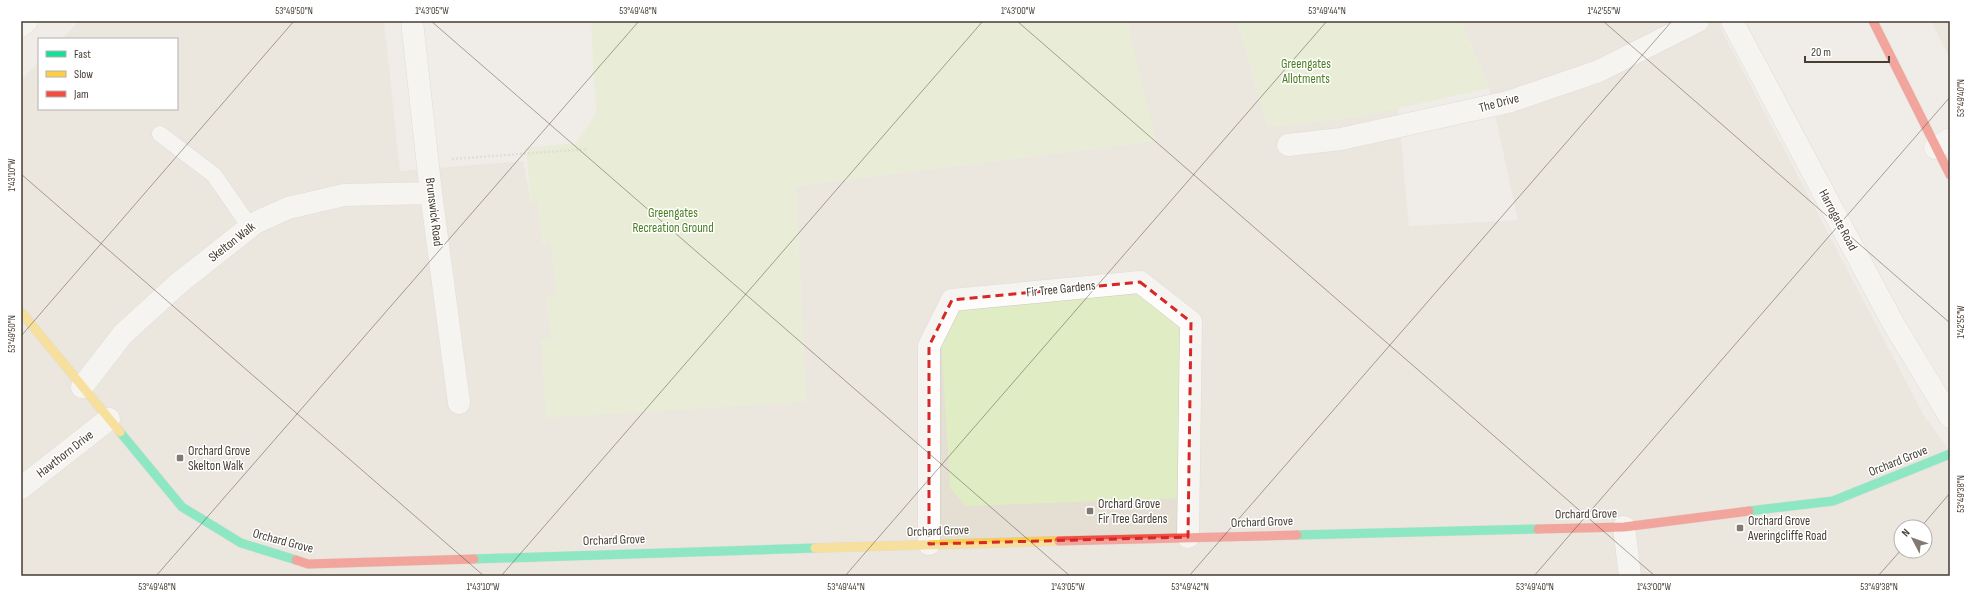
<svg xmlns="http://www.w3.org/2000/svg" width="1971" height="597" font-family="'Sofia Sans Condensed',sans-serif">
<rect width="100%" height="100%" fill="#f0ece7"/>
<path fill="#e5ded3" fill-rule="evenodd" d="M79,21H384L400,171L523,161L531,203H538L542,243L551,242L557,296L546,298L551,338L806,402L796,186L1155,141L1127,21H1237L1268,127L1363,116L1398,108L1409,226L1518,220L1489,88L1461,21H1721L1720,27L1923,414L1950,451V576H21V80L39,62V109H177V39H62ZM1901,527H1925V551H1901Z
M1931,21H1950V59Z"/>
<path fill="#e0edc4" d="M591,21H1127L1156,141L796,186L806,402L546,418L541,341L551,338L546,298L557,296L551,242L542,244L538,203H531L526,148L576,143L596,114Z
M1237,21H1461L1489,88L1363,116L1268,127Z
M1153,292L1181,325L1180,498L966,506L950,488L941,338L958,305Z"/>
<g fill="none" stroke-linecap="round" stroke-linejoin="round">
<defs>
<path id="lane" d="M160,134L214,175L250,227"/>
<path id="street" d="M412,21L431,193L459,403
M1732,21L1893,323L1950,417
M21,26L27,21
M1288,145L1341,139L1508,102L1599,71L1698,21
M1935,148L1950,139
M82,387L123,334L179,283L255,223L288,208L344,195L431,193
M21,488L109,419
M1624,527L1630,576
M929,544V346L952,300L1140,282L1191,322L1188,537"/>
<path id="fast" d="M120,432L182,507L241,543L296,560
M1749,511L1833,501L1950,454
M1297,535L1538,529
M474,559L815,548"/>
<path id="slow" d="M21,312L120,432
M815,548L1059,541"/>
<path id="jam" d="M1873,21L1950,175
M1538,529L1624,527L1749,511
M1059,541L1297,535
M296,560L308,564L474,559"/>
</defs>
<use href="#lane" stroke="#ccc8c3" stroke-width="17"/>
<use href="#street" stroke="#ccc8c3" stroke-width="23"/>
<use href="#fast" stroke="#d1cabe" stroke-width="10"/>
<use href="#slow" stroke="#d1cabe" stroke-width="10"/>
<use href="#jam" stroke="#d1cabe" stroke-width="10"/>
<path stroke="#cecac5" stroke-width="2.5" stroke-dasharray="2 2" stroke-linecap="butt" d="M452,159L588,149"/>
<use href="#lane" stroke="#fdfcfb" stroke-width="16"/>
<use href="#street" stroke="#fdfcfb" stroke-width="22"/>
<use href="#fast" stroke="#16e098" stroke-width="9"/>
<use href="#slow" stroke="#ffcf43" stroke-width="9"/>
<use href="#jam" stroke="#f24e42" stroke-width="9"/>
</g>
<path d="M0 0H1971V597H0ZM1140,282L1191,322L1188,537L929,544V346L952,300Z" fill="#f0ece7" fill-opacity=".55" fill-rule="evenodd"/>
<path fill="none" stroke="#d62828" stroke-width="3" stroke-dasharray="8 5" stroke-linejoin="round" d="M1140,282L1191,322L1188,537L929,544V346L952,300Z"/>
<path fill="none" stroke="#463d33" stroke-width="1" stroke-opacity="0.45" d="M431,21L1070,576M1017,21L1655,576M1603,21L1950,323M21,174L484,576M21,336L294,21M1921,527L1950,493M156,576L639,21M501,576L983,21M845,576L1327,21M1189,576L1672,21M1534,576L1950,97M1878,576L1901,550"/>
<g fill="#827a72" stroke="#fff" stroke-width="1.5">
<rect x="176" y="454" width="8" height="8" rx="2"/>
<rect x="1086" y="507" width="8" height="8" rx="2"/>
<rect x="1736" y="524" width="8" height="8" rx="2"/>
</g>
<g text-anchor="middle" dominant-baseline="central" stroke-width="3" stroke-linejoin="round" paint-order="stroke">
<g font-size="13" fill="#4b7e20" stroke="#fff">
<text x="1306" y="64">Greengates<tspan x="1306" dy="15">Allotments</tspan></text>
<text x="673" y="213">Greengates<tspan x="673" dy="15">Recreation Ground</tspan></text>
</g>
<g font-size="13" fill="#463d33" stroke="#fff">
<text transform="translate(1499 103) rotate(-15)">The Drive</text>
<text transform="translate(434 212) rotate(83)">Brunswick Road</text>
<text transform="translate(1838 220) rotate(62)">Harrogate Road</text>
<text transform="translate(232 242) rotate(-38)">Skelton Walk</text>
<text transform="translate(1061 289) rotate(-6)">Fir Tree Gardens</text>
<text transform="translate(65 454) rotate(-38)">Hawthorn Drive</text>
<text transform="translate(1898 461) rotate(-22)">Orchard Grove</text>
<text transform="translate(1586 514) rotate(-1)">Orchard Grove</text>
<text transform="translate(1262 522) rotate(-2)">Orchard Grove</text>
<text transform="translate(938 531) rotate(-2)">Orchard Grove</text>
<text transform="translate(614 540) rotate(-2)">Orchard Grove</text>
<text transform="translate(283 541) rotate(15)">Orchard Grove</text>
</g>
<g font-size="13" fill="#463d33" stroke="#fff" text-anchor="start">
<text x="188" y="451">Orchard Grove<tspan x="188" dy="15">Skelton Walk</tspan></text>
<text x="1098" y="504">Orchard Grove<tspan x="1098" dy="15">Fir Tree Gardens</tspan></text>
<text x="1748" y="521">Orchard Grove<tspan x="1748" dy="15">Averingcliffe Road</tspan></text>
</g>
</g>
<rect width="1971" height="597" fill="none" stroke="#ffffff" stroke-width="44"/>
<rect x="38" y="38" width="140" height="72" fill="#ffffff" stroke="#b5b1ad"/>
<rect x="46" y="51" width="20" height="6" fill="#16e098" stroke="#b5b1ad"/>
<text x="74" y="58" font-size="12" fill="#463d33">Fast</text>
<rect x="46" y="71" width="20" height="6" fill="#ffcf43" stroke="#b5b1ad"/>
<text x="74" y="78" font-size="12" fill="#463d33">Slow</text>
<rect x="46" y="91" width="20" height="6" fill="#f24e42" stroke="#b5b1ad"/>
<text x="74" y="98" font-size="12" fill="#463d33">Jam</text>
<g transform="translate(1913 539) rotate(311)"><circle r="19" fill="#ffffff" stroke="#b5b1ad"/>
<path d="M0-3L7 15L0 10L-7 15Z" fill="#827a72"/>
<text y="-6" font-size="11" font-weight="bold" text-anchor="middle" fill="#463d33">N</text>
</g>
<path d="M1805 56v6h84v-6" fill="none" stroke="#463d33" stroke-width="2"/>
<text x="1811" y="56" font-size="12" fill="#463d33" stroke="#ffffff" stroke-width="3" paint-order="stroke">20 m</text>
<rect x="22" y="22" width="1927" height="553" fill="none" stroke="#463d33" stroke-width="1.5"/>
<g font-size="10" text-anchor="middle" fill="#463d33">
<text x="294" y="14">53°49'50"N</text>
<text x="432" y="14">1°43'05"W</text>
<text x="638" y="14">53°49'48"N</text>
<text x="1018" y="14">1°43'00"W</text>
<text x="1327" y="14">53°49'44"N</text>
<text x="1604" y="14">1°42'55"W</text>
<text transform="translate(1960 98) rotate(-90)" y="4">53°49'40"N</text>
<text transform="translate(11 175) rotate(-90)" y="4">1°43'10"W</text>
<text transform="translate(1960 322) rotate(-90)" y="4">1°42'55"W</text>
<text transform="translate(11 334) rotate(-90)" y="4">53°49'50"N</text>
<text transform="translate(1960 494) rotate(-90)" y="4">53°49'38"N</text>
<text x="157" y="590">53°49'48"N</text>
<text x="483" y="590">1°43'10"W</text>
<text x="846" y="590">53°49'44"N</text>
<text x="1068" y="590">1°43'05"W</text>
<text x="1190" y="590">53°49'42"N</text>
<text x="1535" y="590">53°49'40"N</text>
<text x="1654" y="590">1°43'00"W</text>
<text x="1879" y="590">53°49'38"N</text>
</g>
</svg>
